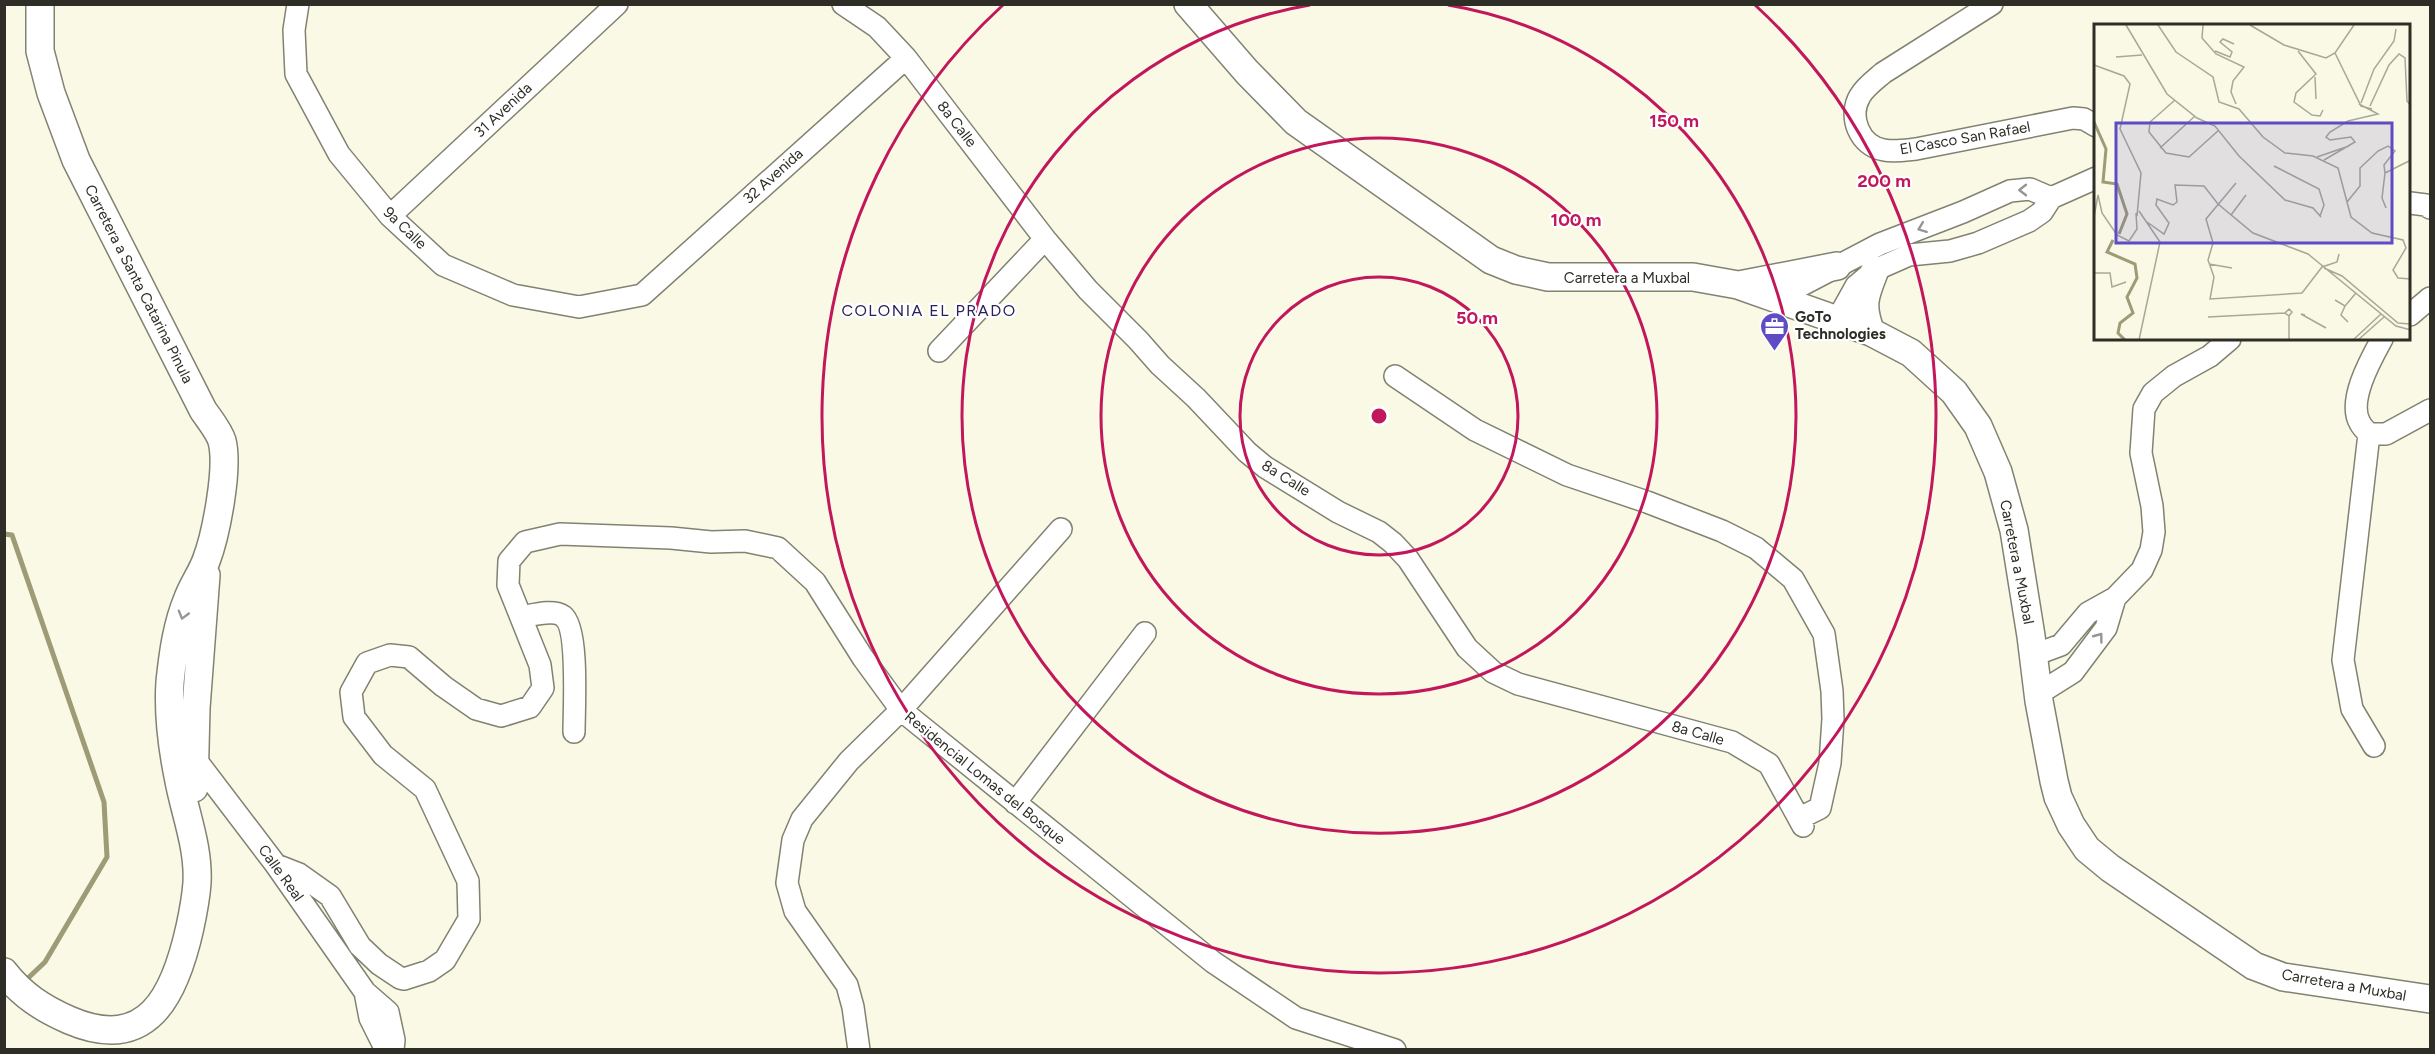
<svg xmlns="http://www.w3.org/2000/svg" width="2435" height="1054" font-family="Figtree,sans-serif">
<rect width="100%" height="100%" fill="#f9f9e6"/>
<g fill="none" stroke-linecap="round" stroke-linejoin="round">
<path stroke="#9d9c76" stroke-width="5" d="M4,534L12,535L104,802L107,857L45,962L26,980"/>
<defs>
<path id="minor" d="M298,4L294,30L296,74L339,154L390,216L443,265L513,295L579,307L642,295L906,58
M843,4L877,27L906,58L1045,239L1088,290L1138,340L1160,365L1196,398L1247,452L1265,467L1338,512L1379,532L1393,543L1408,559L1467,648L1493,672L1518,684L1732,742L1769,764L1803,826
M1992,4L1883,73C1875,80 1865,87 1860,96C1848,116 1859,146 1884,150C1894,152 1906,150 1916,149L2073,118L2084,119L2096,126
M2410,203L2426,205L2430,208
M390,216L617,4
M1775,299L1880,244L1963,212L2010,191L2030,189L2051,198
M2410,315L2430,298
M1837,320L1856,286L1875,270L1909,255L1950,251L1978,243L2029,221L2042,212L2051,198L2096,178
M2382,339C2371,359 2347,401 2360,423C2362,427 2366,431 2369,434H2386L2430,410
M939,351L1045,239
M1395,376L1475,430L1567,475L1647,502L1722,531L1756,548L1793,579L1824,634L1832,691L1833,719L1830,763L1820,808L1800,818
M2369,434L2343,660L2352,709L2374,746
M521,617C533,615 553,609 563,616C579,628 574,710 574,732
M2034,655L2061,645L2088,613L2115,598L2142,570L2151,550L2154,532L2152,506L2141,453L2144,409L2153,393L2174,376L2210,356L2230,339
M2038,694L2073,672L2106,628L2115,598
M193,756L276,865L365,992L388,1012L394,1040L393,1050
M1015,803L1145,633
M276,865L299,874L330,896L360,946L379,964L400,978L404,979L429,971L445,960L469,919L468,881L425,789L383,755L354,717L351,692L367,663L390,655L409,657L443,686L476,709L501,716L530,707L543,688L540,665L508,585L509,561L525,542L560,534L671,538L711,542L745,541L778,548L815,582L863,658L901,710L1213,962L1296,1018L1395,1050
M365,992L370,1018L386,1050
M859,1050L853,1007L847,985L795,911L787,883L793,840L802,819L849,761L901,710L1061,529"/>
<path id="major" d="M1188,4L1247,72L1296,122L1491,260L1516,270L1548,277H1693L1738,285L1871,332L1911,353L1954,392L1978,426L1998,472L2014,530L2031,636L2039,701L2054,781L2058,797L2071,825L2087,849L2110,868L2254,966L2283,977L2430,999
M1739,285L1837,266
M1871,332C1860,305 1865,295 1875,270
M194,788L196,708L206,575
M4,972C22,995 42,1008 69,1020C148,1054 175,995 190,927C193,913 196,897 197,883C199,846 184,811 178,776C172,746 168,712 170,682C173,653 177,624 188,598C193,585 201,574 206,561C216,535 229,468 222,441C219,431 209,419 203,410L76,160L51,93L40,51V4"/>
</defs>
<use href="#minor" stroke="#828271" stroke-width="24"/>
<use href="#major" stroke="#828271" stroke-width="30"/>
<use href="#minor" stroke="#fff" stroke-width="21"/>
<use href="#major" stroke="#fff" stroke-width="27"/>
</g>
<defs><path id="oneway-chevron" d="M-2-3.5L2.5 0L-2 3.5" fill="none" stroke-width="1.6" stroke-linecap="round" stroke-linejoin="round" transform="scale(1.5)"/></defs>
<g stroke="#969693">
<use href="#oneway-chevron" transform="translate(2023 190) rotate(-180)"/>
<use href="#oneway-chevron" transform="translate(1922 228) rotate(159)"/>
<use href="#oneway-chevron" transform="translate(183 615) rotate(106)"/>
<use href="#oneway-chevron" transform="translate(2099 637) rotate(-53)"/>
</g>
<g fill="none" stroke="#c2185b" stroke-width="3">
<circle cx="1379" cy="416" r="139"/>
<circle cx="1379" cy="416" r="278"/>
<path d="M1448 5A417 417 0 1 1 1310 5"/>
<path d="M1755 5A557 557 0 1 1 1003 5"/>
</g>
<defs>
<symbol id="office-pin" viewBox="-11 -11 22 30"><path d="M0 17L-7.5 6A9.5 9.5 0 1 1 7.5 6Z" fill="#5f4cc4" stroke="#fff"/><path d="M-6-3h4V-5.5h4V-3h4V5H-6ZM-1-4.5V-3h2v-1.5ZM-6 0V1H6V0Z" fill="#fff"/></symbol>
</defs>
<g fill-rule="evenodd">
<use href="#office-pin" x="1758" y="310" width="33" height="45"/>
</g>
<g text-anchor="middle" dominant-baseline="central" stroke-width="4.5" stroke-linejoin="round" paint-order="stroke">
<g font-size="15" fill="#2e2e27" stroke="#fff">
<text transform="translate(503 110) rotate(-43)">31 Avenida</text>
<text transform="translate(957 124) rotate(52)">8a Calle</text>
<text transform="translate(1965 138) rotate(-10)">El Casco San Rafael</text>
<text transform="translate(773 176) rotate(-42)">32 Avenida</text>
<text transform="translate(405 228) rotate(44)">9a Calle</text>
<text x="1627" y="278">Carretera a Muxbal</text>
<text transform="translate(139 284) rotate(63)">Carretera a Santa Catarina Pinula</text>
<text transform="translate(1286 478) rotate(32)">8a Calle</text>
<text transform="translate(2017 562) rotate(79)">Carretera a Muxbal</text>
<text transform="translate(1698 733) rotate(16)">8a Calle</text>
<text transform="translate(985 778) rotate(39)">Residencial Lomas del Bosque</text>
<text transform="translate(281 873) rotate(54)">Calle Real</text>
<text transform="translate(2344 985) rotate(10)">Carretera a Muxbal</text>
</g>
<g font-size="15" font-weight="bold" fill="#2e2e27" stroke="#fff" text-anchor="start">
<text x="1795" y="317">GoTo<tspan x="1795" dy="17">Technologies</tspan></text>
</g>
<g font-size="16" letter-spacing="1.5" fill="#2a215b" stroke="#fff">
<text x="929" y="310">COLONIA EL PRADO</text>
</g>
</g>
<g transform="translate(2094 24)">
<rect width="316" height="316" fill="#f9f9e6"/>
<path fill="none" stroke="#9d9c76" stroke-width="3" d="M0,98L12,125L9,158L23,160L33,190L25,210M19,216L13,228L41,240L43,254L33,273L39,289L26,299L24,309L31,316"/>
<path fill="none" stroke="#a8a89a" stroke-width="1.5" d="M32,1L73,70L103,94L121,102L145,132L191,176L219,184L227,193M64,1L82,28L119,53L125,78L145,85L169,113L191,129L219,132L244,144L257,193L278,209L309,216L312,224L299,246L304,254L317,255M109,1L108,14L122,30L150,43L139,57L137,68L142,80M156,1L190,21L232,34L241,29L260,1M121,27L136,33L138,28L126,18L129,15L140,20M204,27L222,50L202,69L200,78L218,91L226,92L229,86M241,29L267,82L278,85M22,33L48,31M0,41L30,52L36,60L26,105L47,149L43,192M221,53L222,75M81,76L56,98L55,108L72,129L95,133L125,106M267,79L280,45L300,17L302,5M276,82L295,41L305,30L311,34L313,77L317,82M66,124L101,92M223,133L255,122M230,136L261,118L257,113L236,116L232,113L236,108L254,97L284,90L265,80M180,142L225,165L230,181L226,192M291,149L288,174L292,184M142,159L112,195L119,219L114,236L120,253L116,275L208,269L228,243L243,238L245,230M253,178L266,162V144L284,127L294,122L301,127L290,141L291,149L317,136M45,187L66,218L45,316M137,191L152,171M0,193L4,171L8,189L23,211L35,217L43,205L42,189M53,198L70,210L75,199L62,181L63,175L79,181L83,178L81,161L110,162L124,180L159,209L214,230L302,302L317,306M115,240L138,244M230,244L248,252L304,299L316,300M0,249H16L18,263L32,258M241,276L251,282L262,269M251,282L247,291L254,298M211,291L207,290L232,304M195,292L198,288L195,285L191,289L195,292V316M114,293L191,289M259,316L287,290M264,316L290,293"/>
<path fill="#5f4cc4" fill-opacity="0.15" stroke="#5f4cc4" stroke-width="3" d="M22,99H298V219H22Z"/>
<rect width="316" height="316" fill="none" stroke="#2e2e27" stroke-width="3"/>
</g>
<circle cx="1379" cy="416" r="9" fill="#c2185b" stroke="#fff" stroke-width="3"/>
<g font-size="18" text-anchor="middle" font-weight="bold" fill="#c2185b" stroke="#fff" stroke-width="4.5" stroke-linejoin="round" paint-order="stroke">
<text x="1674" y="127">150 m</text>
<text x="1884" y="187">200 m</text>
<text x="1576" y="226">100 m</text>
<text x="1477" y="324">50 m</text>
</g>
<rect width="2435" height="1054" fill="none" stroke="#2e2e27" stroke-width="12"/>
</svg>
